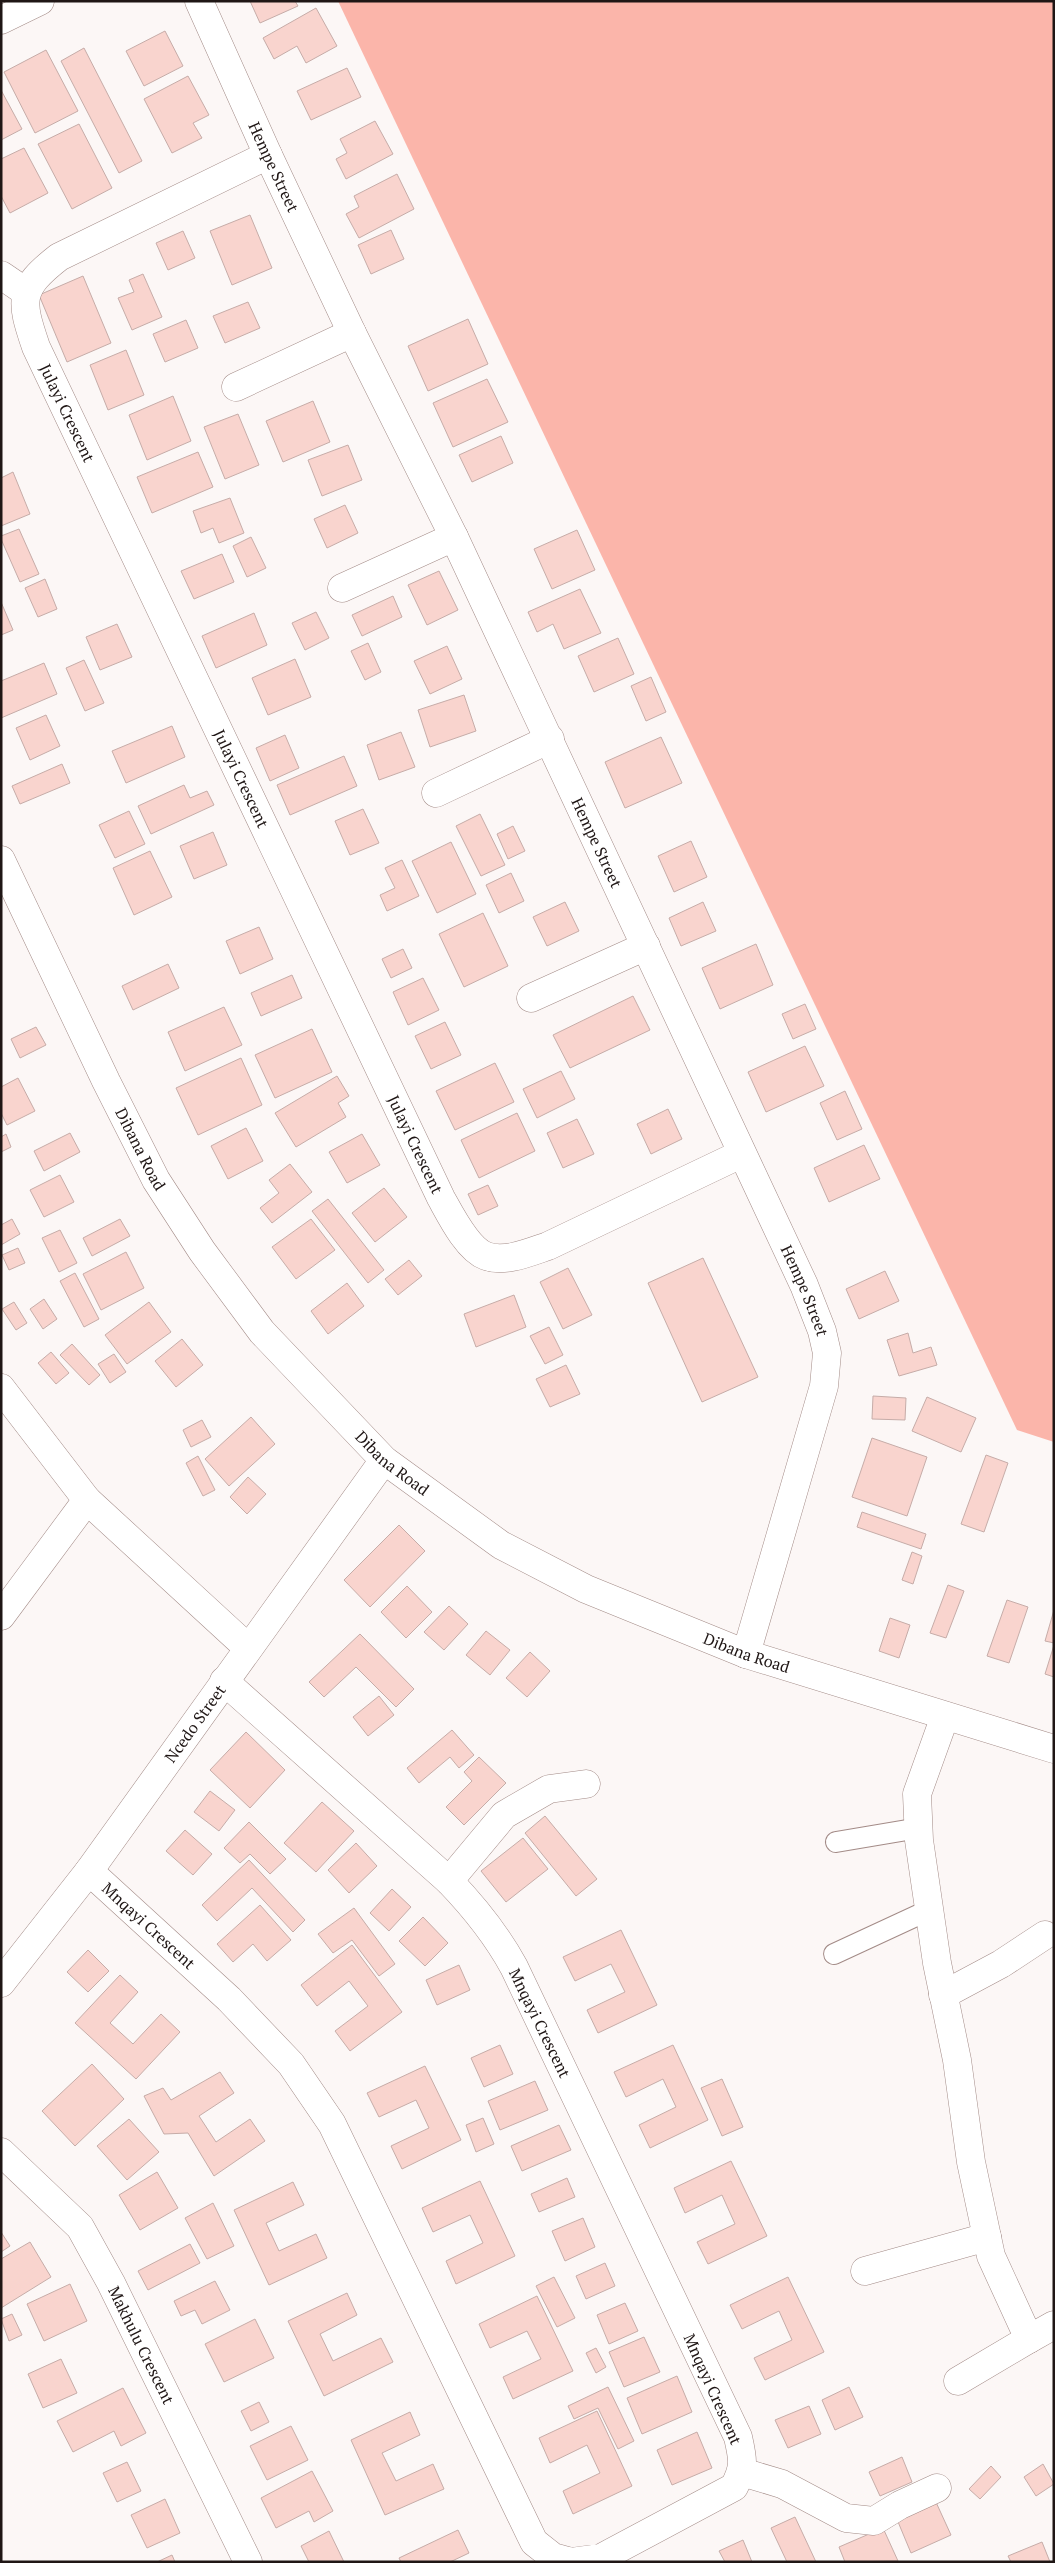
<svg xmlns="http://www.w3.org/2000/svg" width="1055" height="2563" font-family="'PT Serif',serif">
<rect width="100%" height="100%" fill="#fcf7f6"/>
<path fill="#fbb5aa" d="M338,1H1054V1442L1017,1430Z"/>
<path fill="#f9d4ce" stroke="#c6aca8" d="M250,1H295L298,6L260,23Z
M316,8L337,46L306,63L297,46L274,59L263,38Z
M165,31L183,66L144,86L126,51Z
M84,48L142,161L119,173L61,61Z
M46,50L78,111L35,133L4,72Z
M347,68L361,97L311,120L297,91Z
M188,76L209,115L193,123L202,138L172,153L144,99Z
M1,90L22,129L1,140Z
M375,121L393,154L346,179L336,159L347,153L340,139Z
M79,124L112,188L72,209L38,144Z
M24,148L48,193L10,213L1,196V159Z
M397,174L414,209L359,238L346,214L359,207L354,196Z
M250,215L272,268L232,285L210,231Z
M391,230L404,259L371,274L358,245Z
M183,231L195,258L168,270L156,243Z
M143,274L162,317L132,330L118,298L134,292L129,280Z
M83,276L111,343L67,362L39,295Z
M248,302L260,328L225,343L213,316Z
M468,319L488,364L428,391L408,346Z
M186,320L198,348L165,362L153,334Z
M126,350L144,395L108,410L90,365Z
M487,379L508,422L453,447L433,403Z
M173,396L191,441L147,460L129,415Z
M313,401L330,442L283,462L266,421Z
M238,414L259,465L225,479L204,427Z
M501,436L513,463L472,482L459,455Z
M348,445L362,480L322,496L308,460Z
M198,452L213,487L152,513L137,477Z
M13,472L30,514L1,526V478Z
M230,498L244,533L219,543L213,528L201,533L193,511Z
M345,505L358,533L327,548L314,519Z
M19,529L39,574L20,582L1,539V536Z
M577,530L595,570L552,589L534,549Z
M251,537L266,568L247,577L233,546Z
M222,554L234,582L194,599L181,571Z
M439,571L458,610L427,625L408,585Z
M45,579L57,609L38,617L25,588Z
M580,589L601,633L564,649L553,624L537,632L528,612Z
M393,596L402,617L362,636L352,615Z
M1,602L13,630L1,635Z
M316,612L329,638L305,650L292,623Z
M254,613L267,645L216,668L202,636Z
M117,624L132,657L100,670L86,637Z
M618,638L634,674L594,692L578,656Z
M368,643L381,672L365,680L351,651Z
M447,646L462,679L430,694L414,661Z
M295,659L311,697L268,715L252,678Z
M84,660L104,703L85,711L66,668Z
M44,663L57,694L1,718V681Z
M651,677L666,712L646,721L631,686Z
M464,695L476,731L430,747L418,710Z
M46,715L60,746L30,760L16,728Z
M172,726L185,757L126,783L112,751Z
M401,732L415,767L379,780L367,745Z
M285,735L299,768L270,781L256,748Z
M661,737L682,783L625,808L605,762Z
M344,756L357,786L290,815L277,785Z
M62,764L70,783L20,804L12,786Z
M184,785L190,798L207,791L214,805L151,834L138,806Z
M363,809L379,843L350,855L335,821Z
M129,811L145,844L115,858L99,825Z
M480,814L505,865L481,876L456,826Z
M513,826L525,851L508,859L497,834Z
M213,832L227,865L194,879L180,846Z
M691,841L707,877L674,892L658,856Z
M451,842L476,894L437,913L412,861Z
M150,851L172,897L134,915L113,868Z
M402,860L419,896L387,911L380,895L395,888L385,868Z
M511,873L524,901L499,913L486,885Z
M565,902L579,931L547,946L533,917Z
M703,902L716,931L681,946L669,918Z
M483,913L508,966L464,987L439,934Z
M259,927L273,959L240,974L226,941Z
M756,944L773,985L720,1009L702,968Z
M403,949L412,968L391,978L382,959Z
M168,964L179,988L133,1010L122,986Z
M292,975L302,998L261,1016L251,993Z
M423,978L439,1010L408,1025L393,992Z
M633,996L650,1030L570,1068L553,1035Z
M805,1004L816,1029L793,1039L782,1014Z
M224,1007L242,1045L185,1071L168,1032Z
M445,1022L461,1055L431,1069L415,1036Z
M36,1027L46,1045L20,1058L11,1039Z
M312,1029L332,1072L275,1098L255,1055Z
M805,1046L824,1086L766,1112L748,1072Z
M241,1058L262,1105L198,1135L176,1088Z
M495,1063L514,1102L455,1130L436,1091Z
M561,1071L575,1099L537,1118L523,1089Z
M337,1076L349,1096L338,1103L346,1117L296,1147L275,1113Z
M18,1078L35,1111L7,1125L1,1113V1087Z
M845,1091L862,1129L837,1140L820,1103Z
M668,1109L682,1139L651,1154L637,1124Z
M517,1113L535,1151L479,1178L461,1140Z
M577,1119L594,1154L563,1168L547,1133Z
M246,1128L263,1161L228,1179L211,1146Z
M70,1133L80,1152L44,1171L34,1151Z
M6,1134L11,1147L1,1152V1137Z
M362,1134L380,1165L347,1183L329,1152Z
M864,1145L880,1179L829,1202L814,1168Z
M290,1164L312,1192L272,1223L260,1208L279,1193L269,1180Z
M60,1175L74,1202L44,1217L30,1190Z
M488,1185L498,1206L478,1215L468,1194Z
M384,1188L407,1217L375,1242L352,1213Z
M328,1199L384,1270L368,1283L312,1211Z
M12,1219L20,1234L1,1245V1225Z
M120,1219L130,1236L92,1256L83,1238Z
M311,1219L335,1250L296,1279L272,1247Z
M60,1230L77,1263L59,1272L42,1238Z
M18,1248L25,1263L9,1270L2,1255Z
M126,1252L144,1288L101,1310L83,1274Z
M703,1258L758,1377L702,1402L648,1283Z
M409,1260L422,1276L398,1295L385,1279Z
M568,1268L592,1315L563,1329L540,1282Z
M885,1271L899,1301L859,1319L846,1289Z
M75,1273L99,1319L84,1327L60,1281Z
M347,1283L364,1306L328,1334L311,1311Z
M514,1295L526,1327L476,1347L464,1314Z
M44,1299L57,1319L43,1329L30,1309Z
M14,1302L27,1323L16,1330L2,1309Z
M149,1302L171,1332L127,1364L105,1335Z
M549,1327L563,1355L545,1364L530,1336Z
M908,1333L913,1353L931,1347L937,1365L899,1376L887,1340Z
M182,1339L203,1365L176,1387L155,1361Z
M72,1344L100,1375L89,1385L60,1355Z
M51,1352L69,1373L56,1384L38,1363Z
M114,1354L126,1372L110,1383L98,1364Z
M566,1365L580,1394L550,1407L536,1379Z
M873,1396L906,1398L905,1420L872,1419Z
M927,1397L976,1418L961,1452L912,1431Z
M251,1417L275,1444L229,1486L205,1459Z
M202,1420L211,1437L191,1447L183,1430Z
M872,1438L927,1457L907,1516L852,1497Z
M986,1455L1008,1463L984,1532L961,1524Z
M198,1456L215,1490L203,1496L186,1463Z
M248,1477L266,1494L247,1514L230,1497Z
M862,1512L926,1534L921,1549L857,1527Z
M399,1525L425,1551L370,1607L344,1580Z
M912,1552L922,1556L913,1584L902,1580Z
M948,1585L964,1591L946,1638L930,1633Z
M407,1586L432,1612L406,1638L381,1612Z
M1007,1600L1028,1607L1009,1663L987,1656Z
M449,1606L468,1624L444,1650L424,1632Z
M1054,1610V1643L1045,1641Z
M890,1618L910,1625L899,1658L879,1651Z
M486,1631L510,1650L490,1675L466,1655Z
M360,1634L414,1689L396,1707L356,1667L324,1697L309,1682Z
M1054,1645V1677L1045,1674Z
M530,1652L550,1671L527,1697L506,1678Z
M379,1696L394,1715L368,1736L353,1717Z
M452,1730L474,1755L459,1768L450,1757L419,1783L407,1768Z
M246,1732L285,1770L250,1808L210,1770Z
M479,1757L506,1783L464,1825L446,1807L472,1781L464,1772Z
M210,1791L235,1810L219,1831L194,1812Z
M322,1802L354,1831L316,1872L284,1843Z
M545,1816L597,1879L576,1896L525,1833Z
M249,1822L286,1859L270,1874L250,1854L240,1863L224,1848Z
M185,1830L212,1854L193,1875L166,1851Z
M523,1838L548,1869L506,1902L481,1871Z
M356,1843L377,1866L349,1893L328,1870Z
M249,1860L305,1920L293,1932L252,1888L217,1921L202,1905Z
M392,1889L411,1907L389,1931L370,1913Z
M260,1905L291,1940L267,1961L253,1944L233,1962L217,1944Z
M354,1908L395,1964L379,1976L352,1940L333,1953L318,1934Z
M423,1917L448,1943L425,1966L399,1941Z
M621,1930L657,2005L598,2033L587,2010L625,1992L611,1964L575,1981L563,1957Z
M352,1945L402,2012L350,2051L335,2031L368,2006L349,1981L317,2006L301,1985Z
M88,1950L109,1971L88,1992L67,1972Z
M459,1965L470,1990L437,2005L426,1980Z
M120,1975L138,1992L110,2023L133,2044L161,2014L180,2032L136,2079L75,2023Z
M500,2045L513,2074L484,2087L471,2058Z
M673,2045L708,2120L650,2148L639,2125L676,2107L663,2079L626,2097L614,2072Z
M92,2064L124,2099L75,2146L42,2111Z
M425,2066L461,2140L402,2169L391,2146L429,2128L416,2100L379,2117L367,2093Z
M220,2072L234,2093L199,2116L216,2142L250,2119L265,2141L214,2176L188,2133L164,2134L144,2096L163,2088L171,2100Z
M722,2079L743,2127L722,2136L701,2088Z
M535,2081L548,2110L500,2130L488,2101Z
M483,2118L494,2144L476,2152L466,2125Z
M129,2119L159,2152L127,2180L97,2146Z
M559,2125L571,2150L522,2171L511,2146Z
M731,2161L767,2236L708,2264L697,2242L735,2224L722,2195L685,2213L674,2188Z
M157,2172L178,2208L140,2230L119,2195Z
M567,2178L575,2197L539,2212L531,2194Z
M480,2181L515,2256L456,2284L446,2261L483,2243L470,2215L433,2232L422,2208Z
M293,2182L304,2205L266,2223L279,2251L316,2234L327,2258L269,2285L234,2210Z
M213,2203L234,2246L207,2259L185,2218Z
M583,2218L595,2247L565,2261L552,2231Z
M1,2232L10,2246L1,2252Z
M30,2242L51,2277L1,2308V2259Z
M190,2244L200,2263L148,2290L138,2271Z
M605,2263L615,2286L586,2299L576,2276Z
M554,2277L575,2318L557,2327L536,2286Z
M788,2277L824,2352L765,2380L754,2358L792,2340L779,2311L742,2329L730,2305Z
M215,2281L230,2310L202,2324L195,2310L181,2316L174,2301Z
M70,2284L87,2321L44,2341L27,2304Z
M347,2293L357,2315L320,2334L333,2361L381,2338L393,2362L324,2396L288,2321Z
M537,2296L573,2371L513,2399L503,2377L541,2359L527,2331L490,2348L479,2324Z
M625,2303L638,2331L609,2344L597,2315Z
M12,2314L22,2335L9,2341L1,2319Z
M255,2319L274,2358L224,2382L205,2344Z
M644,2337L660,2372L624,2387L609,2352Z
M596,2348L606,2367L596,2373L586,2353Z
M61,2359L77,2393L43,2408L28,2374Z
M677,2376L692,2412L642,2434L627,2398Z
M608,2387L634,2441L618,2449L598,2408L574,2419L568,2406Z
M849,2387L863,2417L835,2430L822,2400Z
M123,2388L146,2433L121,2446L114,2431L73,2452L57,2421Z
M259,2402L269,2422L251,2431L241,2411Z
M809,2406L821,2434L788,2448L775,2420Z
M597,2411L632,2486L573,2514L563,2491L600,2473L587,2445L550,2463L539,2438Z
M410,2412L420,2435L382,2453L396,2481L433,2464L444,2489L385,2515L351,2440Z
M291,2426L308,2460L267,2480L250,2446Z
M697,2432L712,2468L672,2485L657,2450Z
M902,2457L912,2482L880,2496L869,2472Z
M127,2462L141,2491L117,2502L103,2473Z
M1043,2464L1054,2484L1036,2496L1024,2477Z
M991,2466L1001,2477L980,2499L969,2489Z
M312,2471L333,2511L314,2522L309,2511L276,2528L261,2498Z
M165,2499L180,2533L147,2548L131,2515Z
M935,2500L951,2535L911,2553L896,2517Z
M795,2517L816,2562H787L771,2528Z
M883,2528L898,2561L845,2562L839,2547Z
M458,2530L469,2553L450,2562H401L399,2558Z
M329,2531L344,2562H309L301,2546Z
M743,2540L752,2562H725L719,2551Z
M1042,2542L1050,2562H1011L1008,2556Z
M172,2555L175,2562H157Z"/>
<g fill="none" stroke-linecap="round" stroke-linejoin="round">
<defs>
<path id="service" d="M836,1842L919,1828
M834,1954L929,1910"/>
<g id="minor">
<path id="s1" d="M199,1L268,155L352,333L454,537L804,1285L822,1331L827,1353L824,1386L746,1654"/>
<path d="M1,20L40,1"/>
<path id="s2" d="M268,155L59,257C18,289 20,300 36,347L441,1198C450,1214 467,1249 486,1256C505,1263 530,1252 548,1246L741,1154"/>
<path d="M1,275L26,292"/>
<path d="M236,387L352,333"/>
<path d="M342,588L454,537"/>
<path d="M436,793L550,739"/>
<path id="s3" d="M1,860L106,1081L156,1180L202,1251L262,1332L384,1460L501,1545L586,1589L746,1654L1054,1749"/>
<path d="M531,998L646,946"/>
<path d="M1,1388L87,1500L248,1648"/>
<path d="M1,1616L87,1500"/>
<path d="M945,1716L917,1794L919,1840L937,1963L957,2060L971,2162L991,2256L1029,2339L1054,2325"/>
<path id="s4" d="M89,1871L229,1999L291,2064L332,2124L534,2542L553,2557L571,2562L601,2558L734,2487C745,2467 743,2459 738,2437L514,1967C496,1934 475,1908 449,1881L224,1681"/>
<path d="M449,1881L504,1815L549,1789L586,1784"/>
<path id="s5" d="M1,1983L89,1871L384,1460"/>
<path d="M943,1995L1001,1964L1045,1935"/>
<path id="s6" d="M1,2152L80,2227L111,2283L248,2562"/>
<path d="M865,2271L987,2237"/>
<path d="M958,2381L1029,2339"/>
<path d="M742,2472L782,2484L846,2518L874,2521L900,2505L937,2488"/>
</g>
</defs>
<use href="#service" stroke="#a38b87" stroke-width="22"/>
<use href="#minor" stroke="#a38b87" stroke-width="29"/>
<use href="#service" stroke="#fff" stroke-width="20"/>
<use href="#minor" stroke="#fff" stroke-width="28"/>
</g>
<g text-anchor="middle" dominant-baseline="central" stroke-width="4.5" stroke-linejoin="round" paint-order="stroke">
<g font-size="16" fill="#1f1615" stroke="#fff">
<text stroke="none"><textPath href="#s1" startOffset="182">Hempe Street</textPath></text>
<text stroke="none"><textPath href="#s2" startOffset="410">Julayi Crescent</textPath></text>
<text stroke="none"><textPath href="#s2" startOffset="815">Julayi Crescent</textPath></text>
<text stroke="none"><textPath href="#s1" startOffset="931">Hempe Street</textPath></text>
<text stroke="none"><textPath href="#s2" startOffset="1220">Julayi Crescent</textPath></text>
<text stroke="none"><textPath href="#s3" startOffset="321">Dibana Road</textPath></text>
<text stroke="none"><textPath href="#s1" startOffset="1425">Hempe Street</textPath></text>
<text stroke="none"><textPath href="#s3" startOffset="726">Dibana Road</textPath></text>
<text stroke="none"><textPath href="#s3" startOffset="1131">Dibana Road</textPath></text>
<text stroke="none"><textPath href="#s5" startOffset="324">Ncedo Street</textPath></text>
<text stroke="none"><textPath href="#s4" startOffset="81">Mnqayi Crescent</textPath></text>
<text transform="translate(540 2023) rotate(64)">Mnqayi Crescent</text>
<text stroke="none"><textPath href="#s6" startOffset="242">Makhulu Crescent</textPath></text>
<text transform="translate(713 2389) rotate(66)">Mnqayi Crescent</text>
</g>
</g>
<rect width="1055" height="2563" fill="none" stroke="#1f1615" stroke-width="5"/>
</svg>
